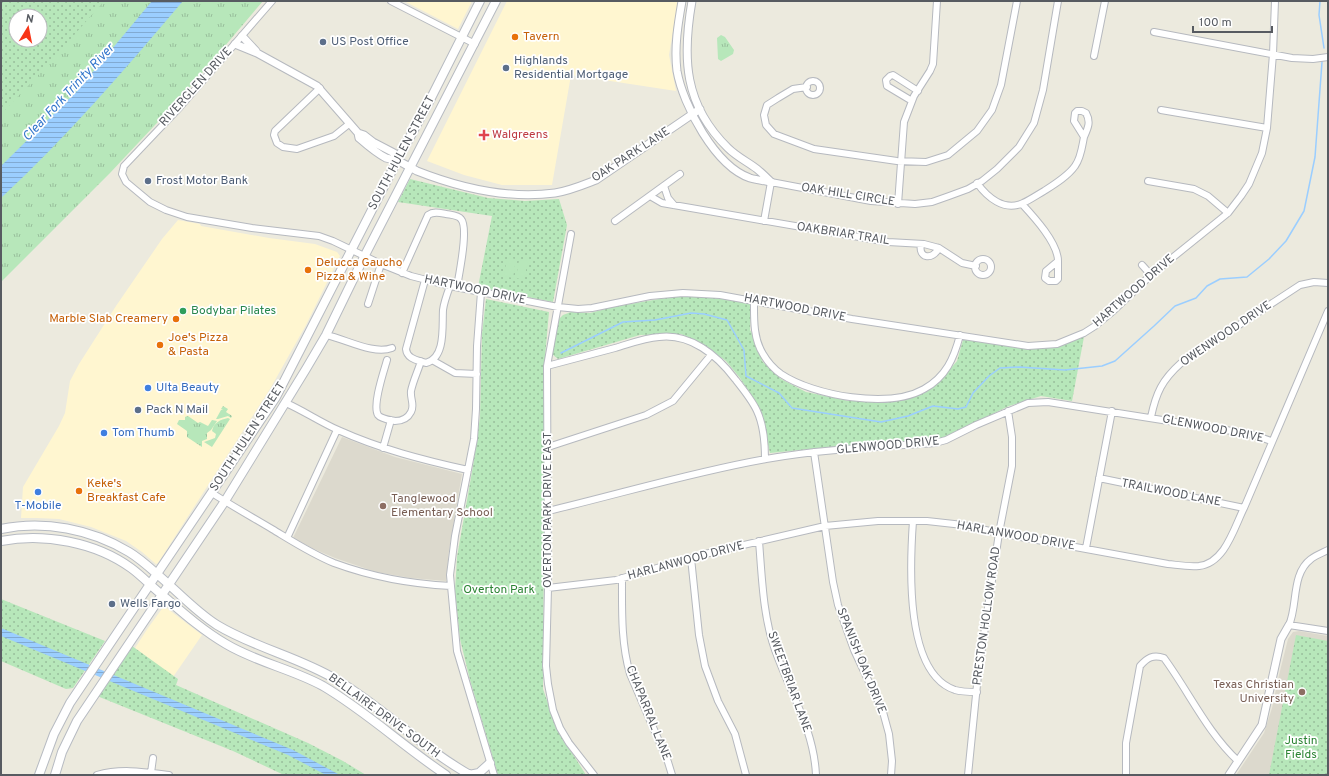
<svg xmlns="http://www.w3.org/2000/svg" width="1329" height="776" font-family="Overpass,sans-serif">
<defs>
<pattern id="grass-tufts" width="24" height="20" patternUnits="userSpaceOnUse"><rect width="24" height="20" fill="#b7e7ba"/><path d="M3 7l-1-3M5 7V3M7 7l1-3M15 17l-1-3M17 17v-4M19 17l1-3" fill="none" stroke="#98be9b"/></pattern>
<pattern id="park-dots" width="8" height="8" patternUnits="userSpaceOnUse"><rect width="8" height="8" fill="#b7e7ba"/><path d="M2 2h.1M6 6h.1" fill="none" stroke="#98be9b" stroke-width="1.8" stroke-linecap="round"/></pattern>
<pattern id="water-rules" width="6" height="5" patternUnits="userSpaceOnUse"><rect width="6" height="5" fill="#9bceff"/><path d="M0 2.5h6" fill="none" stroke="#81aad2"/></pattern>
</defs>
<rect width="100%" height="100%" fill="#eceade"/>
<path fill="#fff6d0" d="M404,1H472L458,29Z
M507,1H678L669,55L676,91L571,75L552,185H502L464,175L427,161Z
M178,220L200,224L201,226L269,238L315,244L337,252L340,256L306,325L270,389L158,563L156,564L142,552L126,541L91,527L59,519L37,518H21L23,487L59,426L65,413L70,381L79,364L116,306L162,239Z
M164,606L202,635L173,677L135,648L148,628Z"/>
<path fill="#dcd9cd" d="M342,437L395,457L462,474L449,550L446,581L411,578L376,572L335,558L314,549L293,538Z
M1299,631L1328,636V775H1236L1264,733L1272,708L1279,675L1288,639L1293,632Z"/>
<path fill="url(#grass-tufts)" d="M102,1H263L185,93L110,173L1,282V107Z
M721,35L725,37L734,50L733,54L721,61L718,59L717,38Z
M223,406L228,409L226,412L232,416L231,418L228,416L218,419H216L221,410H223L221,409Z
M188,416L198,423L200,422L208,426L212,420L217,421L211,430L207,433V439L202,441V447L187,437V431L177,424L179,420H185V417Z
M228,418L230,419L212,447L204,442L215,438L216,434L212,431C214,422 220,420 228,418Z"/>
<path fill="url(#park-dots)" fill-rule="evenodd" d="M1,1H104L46,67L1,114ZM16,16H40V40H16Z
M410,179L488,198L525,201L559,199L567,225L553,302L478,287L492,216L398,202Z
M681,296C705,296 728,299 751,304L750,330L758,343L762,361L781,379L806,392L849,401H877L900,399L940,381L957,361L963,340L967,338C989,342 1016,350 1038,349C1054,348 1069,342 1084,337L1072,401L1041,396L1009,406L934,442L841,446L770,453L759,407L740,378L726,361L699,342L681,334L640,335L558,359L552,354L559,319L563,315L571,312L590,313L613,307L659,299Z
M486,299L549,312L545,357L543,689L557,729L586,775H498L470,680L460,639L455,591L457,557L473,466L480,417L482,334Z
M1,599L105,641L73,688L66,689L1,661Z
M1296,635L1328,641V775H1269Z
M132,646L178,679L176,685L308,743L343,761L366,775H284L233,751L97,696Z"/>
<path fill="#b7e7ba" d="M507,258L516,259L513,278L504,276Z
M519,260L528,261L524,280L516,278Z"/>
<path fill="url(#water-rules)" d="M152,1H183C125,69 67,137 1,198V166L76,92Z
M1,628L293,750L340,775H326L288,755L1,636Z"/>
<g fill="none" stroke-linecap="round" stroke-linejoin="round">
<path stroke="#9bceff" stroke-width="1.5" d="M1320,1L1319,15L1324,48
M561,353L623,322L655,320L691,313L704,314L727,320L744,350L746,376L779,393L792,408L881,422L908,416L933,406L958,409L966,407L973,393L989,376L1000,368L1019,367L1065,370L1102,366L1115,361L1154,326L1175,306L1196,298L1207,286L1220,279L1247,277L1269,259L1286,241L1304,211L1315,157L1322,62"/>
<defs>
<path id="minor" d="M272,1L180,107L124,166L122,174L126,182L150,202L166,210L187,217L252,228L319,236L333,241L381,264L411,276L450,286L558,307L578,309L592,308L650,296L683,293L720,295L852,319L1028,346L1057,344L1084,333L1095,326L1112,312L1151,275L1228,213L1241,196L1249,184L1262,153L1267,128L1273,54L1275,1
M391,1L475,44
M1154,32L1292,58L1313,59L1328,57
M1094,56L1105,1
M806 88a7 7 0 1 1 14 0a7 7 0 1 1-14 0Z
M807,87L793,89L778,98L767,105L764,115L766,125L774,134L814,149L897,161L926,162L948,155L977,131L992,110L1001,85L1017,1
M320,88L275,131L274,135L277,143L283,147L297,149L334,136L349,124
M912,101L887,86L886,80L890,76L893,75L918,91
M1161,110L1267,128
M1077,111H1082L1086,113C1091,122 1088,128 1084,137L1074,121L1075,113Z
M1148,181L1194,189L1208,196L1228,213
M977,183C987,197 1004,212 1023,203C1030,200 1037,195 1044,191C1055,184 1068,176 1075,166C1081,158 1082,147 1084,137
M664,186L668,198L674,205
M650,196L662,203L888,242L924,244L939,248L962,263L976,266
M898,204L904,122L914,96L930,71L933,64L937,1
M1022,204C1034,217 1058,243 1058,261
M615,221L680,174
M764,221L771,182L871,201L915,204L932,202L949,196L968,189L982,181L997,169L1019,147L1034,123L1043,90L1058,1
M571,234L547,366L548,588L546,666L548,684L553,710L560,728L569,743L594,775
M921,244C918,258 932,261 939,248
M975 267a8 8 0 1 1 16 0a8 8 0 1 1-16 0Z
M1058,261V279L1056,281H1049L1045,278L1046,271Z
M1142,265L1151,275
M402,273L428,215C434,211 440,213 446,214C451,215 458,215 461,219C469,228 459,274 457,287
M425,280L406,349C407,359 417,360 426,363C446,358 442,326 443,310C444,302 447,294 450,286
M481,292L477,346L476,409L474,439L455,536L450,575L451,586L457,651L494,775
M754,300C754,318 753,338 763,354C767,361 774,369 781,374C814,396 889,409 924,389C946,377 954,358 960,335
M368,304L381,264
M326,335C346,339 373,355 392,348
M387,360C384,371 372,405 378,415C381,419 390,420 395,421C402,421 408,418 411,412C415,405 410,399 411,391C413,381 418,371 421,361
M432,360L455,373L477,374
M547,366C570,360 592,354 615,348C629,344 644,338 659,337C690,333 717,355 735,379C743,389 752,400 757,411C764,426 765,444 765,459
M286,403C304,411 320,422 338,430C380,449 423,460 468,470
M1151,417C1156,393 1162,380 1181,363L1300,285L1314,282L1328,283
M548,447L646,415L673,401L711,355
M383,448L391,420
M814,452L833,582L838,605L854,650L883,712L889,734L892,761L891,775
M1099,478L1244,508
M212,493C232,506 252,517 272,529C292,541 312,554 334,563C372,577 411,584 451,586
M548,511C620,494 692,472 766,459C822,449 879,447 935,443L946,440L976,425L1028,403L1048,402L1251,434L1271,441
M913,521C910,563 904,673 955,690C962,692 970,692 977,692
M287,538L337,430
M759,541C762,578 763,616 775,650C790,692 814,730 816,775
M1086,548L1112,411
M1328,550C1322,553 1316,555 1311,559C1291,574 1298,605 1289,625L1328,631
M691,558L699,635L705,666L718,701L735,734L746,775
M622,578C622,611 621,643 630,674L668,762L672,775
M548,588L616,580L705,554L825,526L878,521H927L963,525L999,533L1168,564C1178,565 1188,567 1199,566C1225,563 1234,528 1244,508L1328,311
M151,773L153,758
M97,775C121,768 145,772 169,775
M968,775L978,675L999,533L1012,466V437L1008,411
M1126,775V743L1140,666C1147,658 1153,654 1164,658C1189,692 1207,732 1238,761"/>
<path id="tertiary" d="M682,1C678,24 674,47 677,71C683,105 715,166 750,178C757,180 765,181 771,182
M692,1C682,58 684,105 728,148C737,157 748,162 757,169C762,173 767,178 771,182
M242,36L256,51
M235,44L257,53L317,86L358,133L359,138C367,145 376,153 386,158C390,159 394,160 398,161C405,164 411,168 417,171C460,188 509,199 555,193C569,191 583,185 596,180L700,109
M358,133L364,135L373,142L394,153L397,161
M1229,775L1262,725L1281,639L1289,625"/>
<path id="secondary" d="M1,529C44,520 91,529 129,552C139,558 148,566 157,574C176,590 196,612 217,625C255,648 299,657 337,680C384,708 422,748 470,775
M1,541C45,533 95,542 131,568C142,576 151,586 161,594C182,612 202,630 226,644C256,662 292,669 323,686C367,712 404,747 446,775
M39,775L54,734L70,703L276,397L397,161L430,100L480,1
M55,775L62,752L77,721L225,501L306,369L326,335L365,255L496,1
M469,775L479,773L490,763"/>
</defs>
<use href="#minor" stroke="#b6b9bf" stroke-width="8"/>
<use href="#tertiary" stroke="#b6b9bf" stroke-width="9"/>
<use href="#secondary" stroke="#b7bbc2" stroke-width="10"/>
<use href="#minor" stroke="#fff" stroke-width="6"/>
<use href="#tertiary" stroke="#fff" stroke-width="7"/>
<use href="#secondary" stroke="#fff" stroke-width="8"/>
</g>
<g fill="#e8710a" stroke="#fff" stroke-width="1.5">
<circle cx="515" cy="37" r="4"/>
<circle cx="308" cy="270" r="4"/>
<circle cx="176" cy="319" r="4"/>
<circle cx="160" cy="345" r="4"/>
<circle cx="79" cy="491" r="4"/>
</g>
<g fill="#5c6f8a" stroke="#fff" stroke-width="1.5">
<circle cx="323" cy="42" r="4"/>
<circle cx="506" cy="68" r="4"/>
<circle cx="148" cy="181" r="4"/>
<circle cx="138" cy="410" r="4"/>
<circle cx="112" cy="604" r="4"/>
</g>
<path fill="#e0444e" stroke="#fff" stroke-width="1.5" d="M482 129h4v4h4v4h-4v4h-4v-4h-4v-4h4z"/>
<circle fill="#2e9e5b" stroke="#fff" stroke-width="1.5" cx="183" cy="311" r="4"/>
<g fill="#3f7fe0" stroke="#fff" stroke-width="1.5">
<circle cx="148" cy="388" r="4"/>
<circle cx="104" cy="433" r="4"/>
<circle cx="38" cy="492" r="4"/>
</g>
<g fill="#8d6e63" stroke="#fff" stroke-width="1.5">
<circle cx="383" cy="506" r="4"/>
<circle cx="1302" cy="692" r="4"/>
</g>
<g text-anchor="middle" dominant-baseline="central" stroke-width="3.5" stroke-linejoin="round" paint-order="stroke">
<g font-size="12" fill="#c56008" stroke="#fff" text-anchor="start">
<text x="523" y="37">Tavern</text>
<text x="316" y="263">Delucca Gaucho<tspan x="316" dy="14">Pizza &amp; Wine</tspan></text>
<text x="168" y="319" text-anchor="end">Marble Slab Creamery</text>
<text x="168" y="338">Joe's Pizza<tspan x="168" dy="14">&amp; Pasta</tspan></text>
<text x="87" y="484">Keke's<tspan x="87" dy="14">Breakfast Cafe</tspan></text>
</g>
<g font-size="12" fill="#4e5e75" stroke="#fff" text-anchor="start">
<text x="331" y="42">US Post Office</text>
<text x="514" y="61">Highlands<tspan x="514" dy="14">Residential Mortgage</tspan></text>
<text x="156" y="181">Frost Motor Bank</text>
<text x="146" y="410">Pack N Mail</text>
<text x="120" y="604">Wells Fargo</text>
</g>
<g font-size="12" fill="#575b61" stroke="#fff">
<text transform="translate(196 87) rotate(-48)">RIVERGLEN DRIVE</text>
<text transform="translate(402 153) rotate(-62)">SOUTH HULEN STREET</text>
<text transform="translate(631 155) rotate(-33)">OAK PARK LANE</text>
<text transform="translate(848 195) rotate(9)">OAK HILL CIRCLE</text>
<text transform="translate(843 234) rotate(9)">OAKBRIAR TRAIL</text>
<text transform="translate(475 290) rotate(12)">HARTWOOD DRIVE</text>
<text transform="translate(1134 291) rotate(-41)">HARTWOOD DRIVE</text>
<text transform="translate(795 308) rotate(11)">HARTWOOD DRIVE</text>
<text transform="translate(1226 334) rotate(-34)">OWENWOOD DRIVE</text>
<text transform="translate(1213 429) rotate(11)">GLENWOOD DRIVE</text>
<text transform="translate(248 437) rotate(-57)">SOUTH HULEN STREET</text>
<text transform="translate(888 446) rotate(-5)">GLENWOOD DRIVE</text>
<text transform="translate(1171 493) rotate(11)">TRAILWOOD LANE</text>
<text transform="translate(548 510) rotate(-90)">OVERTON PARK DRIVE EAST</text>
<text transform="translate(1016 536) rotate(10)">HARLANWOOD DRIVE</text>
<text transform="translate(686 561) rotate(-15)">HARLANWOOD DRIVE</text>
<text transform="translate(987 616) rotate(-82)">PRESTON HOLLOW ROAD</text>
<text transform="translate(861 661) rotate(68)">SPANISH OAK DRIVE</text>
<text transform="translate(789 682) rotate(70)">SWEETBRIAR LANE</text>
<text transform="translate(648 713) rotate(68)">CHAPARRAL LANE</text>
<text transform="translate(384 716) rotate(36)">BELLAIRE DRIVE SOUTH</text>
</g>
<g font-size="12" fill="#be3a42" stroke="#fff" text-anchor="start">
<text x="492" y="135">Walgreens</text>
</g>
<g font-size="12" fill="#27864d" stroke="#fff" text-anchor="start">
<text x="191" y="311">Bodybar Pilates</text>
</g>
<g font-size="12" fill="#366cbe" stroke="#fff" text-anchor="start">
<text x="156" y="388">Ulta Beauty</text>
<text x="112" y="433">Tom Thumb</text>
<text x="38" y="506" text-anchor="middle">T-Mobile</text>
</g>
<g font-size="12" fill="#785e54" stroke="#fff" text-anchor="start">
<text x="391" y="499">Tanglewood<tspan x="391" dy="14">Elementary School</tspan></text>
<text x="1294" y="685" text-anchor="end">Texas Christian<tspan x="1294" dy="14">University</tspan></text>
</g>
<g font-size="12" fill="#2c8434" stroke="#fff">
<text x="499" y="590">Overton Park</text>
<text x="1301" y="741">Justin<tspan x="1301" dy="14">Fields</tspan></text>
</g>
<g font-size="13" font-style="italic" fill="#3477cc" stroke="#fff">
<text transform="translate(69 93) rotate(-47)">Clear Fork Trinity River</text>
</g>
</g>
<rect width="1329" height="776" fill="none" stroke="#575b61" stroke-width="4"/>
<g transform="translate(28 28) rotate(10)"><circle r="19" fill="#ffffff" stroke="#bcbdc0"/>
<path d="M0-3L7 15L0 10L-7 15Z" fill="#f83518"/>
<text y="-6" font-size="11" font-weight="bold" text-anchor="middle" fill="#575b61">N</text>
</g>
<path d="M1193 26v6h79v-6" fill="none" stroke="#575b61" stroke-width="2"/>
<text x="1199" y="26" font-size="12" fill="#575b61" stroke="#ffffff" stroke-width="3" paint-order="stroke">100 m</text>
</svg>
